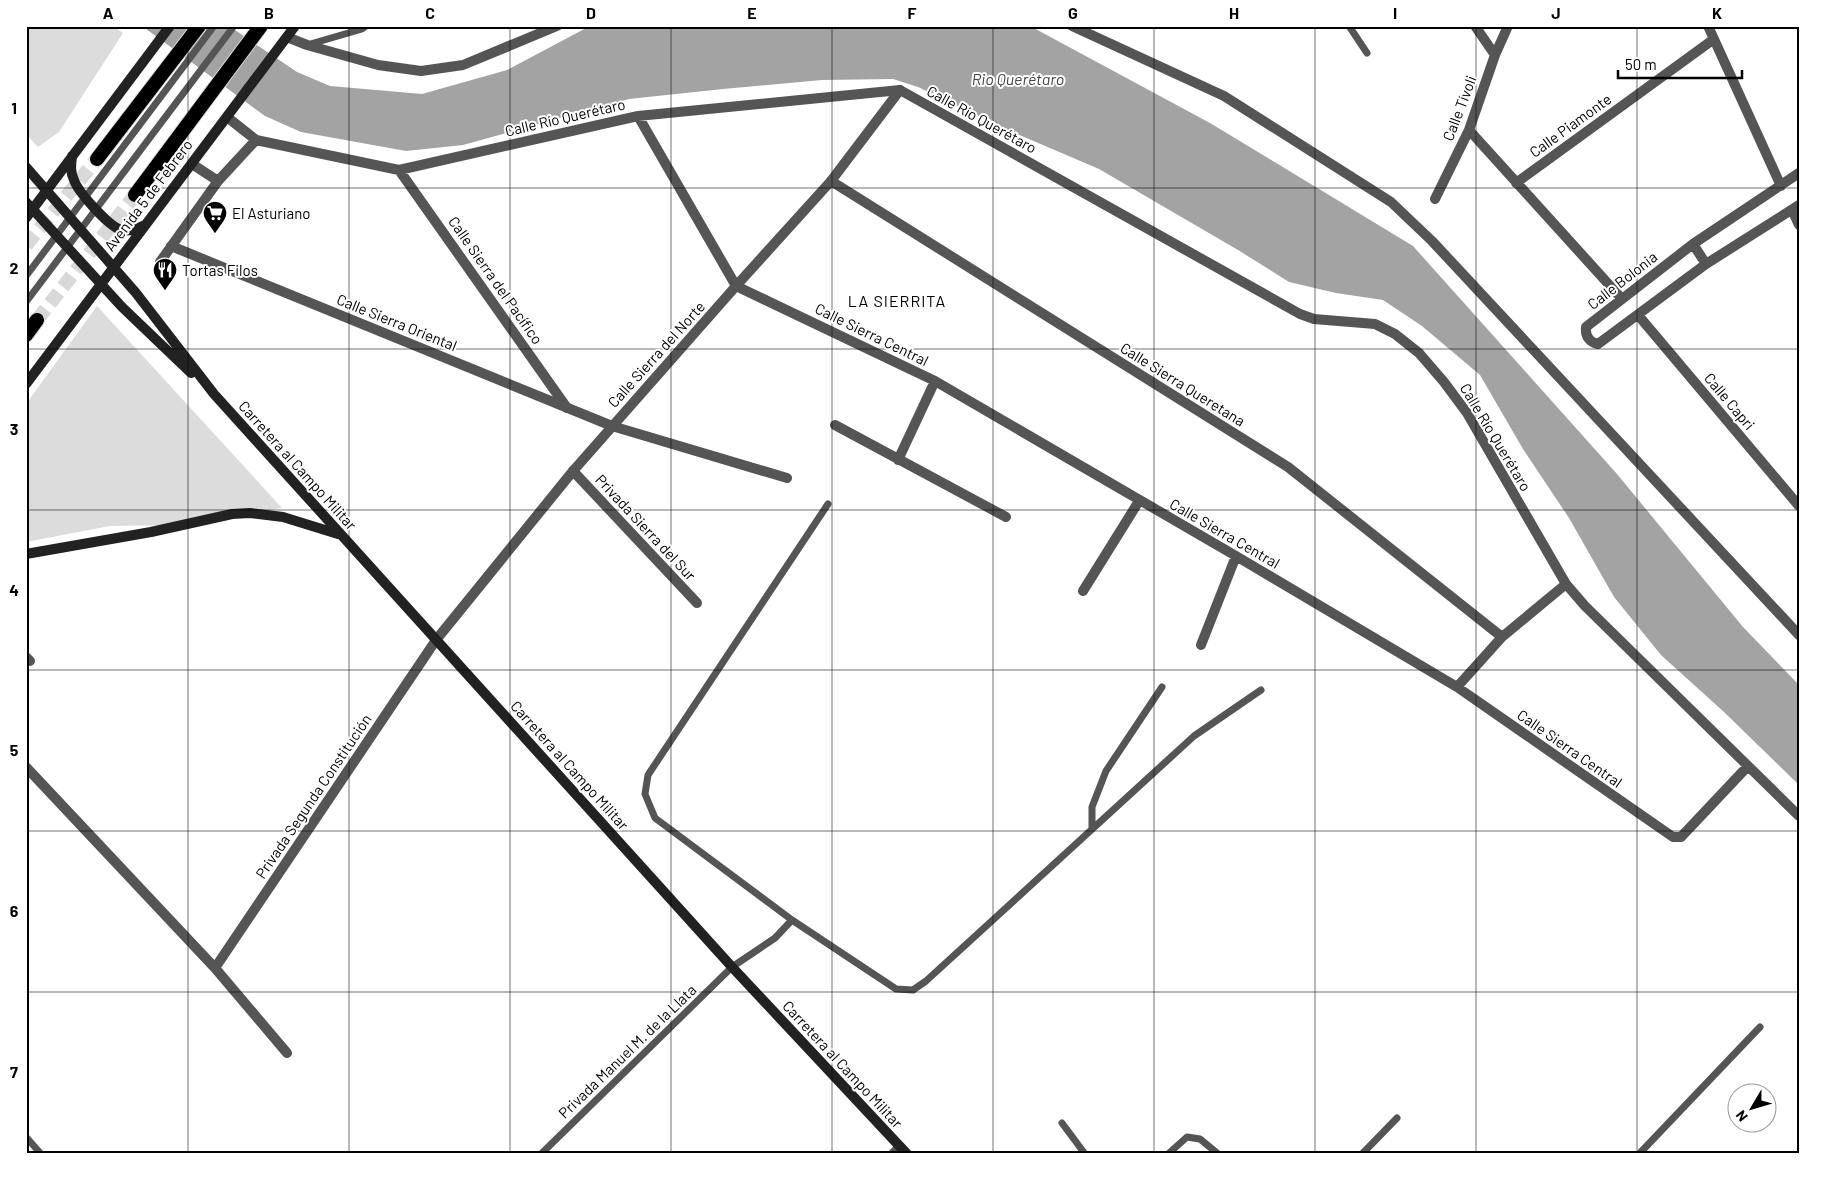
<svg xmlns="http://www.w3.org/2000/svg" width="1825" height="1180" font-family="Barlow,sans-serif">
<rect width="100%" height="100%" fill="#fff"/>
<path fill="#dcdcdc" d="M26,26H113L123,33L59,132L38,147L26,134Z
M97,306L282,508L183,525L110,526L26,542V404Z"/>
<path fill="#a3a3a3" d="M142,26H229L297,72L330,86L422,94L507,70L590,26H1030L1210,123L1413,246L1617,474L1743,627L1799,685V785L1724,712L1661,655L1614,597L1569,518L1523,449L1480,375L1422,326L1383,300L1336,293L1289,282L1238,250L1099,169L1008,130L918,87L893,79L822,80L723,89L629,99L463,145L406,151L301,132L265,116Z"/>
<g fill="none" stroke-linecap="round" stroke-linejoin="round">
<path stroke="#d9d9d9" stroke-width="14" stroke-dasharray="14 7" stroke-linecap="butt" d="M26,245L97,159
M37,320L135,195"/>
<defs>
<path id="trunk" d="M97,159L199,26
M135,195L261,26
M26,335L37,320"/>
</defs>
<use href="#trunk" stroke="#dbdbdb" stroke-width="16"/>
<path stroke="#555" stroke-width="7" d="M1349,26L1367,53
M307,45L362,29L366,26
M26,276L214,26
M26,302L234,26
M1092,829V807L1106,771L1162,687
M792,920L896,989L913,990L926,981L1194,736L1261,690
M1062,1123L1085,1154
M26,1137L41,1154
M541,1154L732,967L775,938L792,920L655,818L645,794L648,775L828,504
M1168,1154L1187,1137L1200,1139L1217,1153
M1362,1154L1397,1118
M1639,1154L1760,1027"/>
<path stroke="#555" stroke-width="10" d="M1072,26L1224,96L1391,202L1432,241L1799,635
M1475,26L1495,55
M1708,26L1781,186
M287,37L307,45L378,65L421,71L463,65L557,26
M638,116L736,286L935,381L1236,556L1457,687L1673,837H1681L1748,766
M227,117L256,140L399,170L638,116L900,90L1300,314L1314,319L1375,324L1395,334L1419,353L1444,382L1467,413L1566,584L1585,606L1799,816
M1469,130L1622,299
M192,164L218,181
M399,170L567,408
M1799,173L1693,244L1586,327C1585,336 1589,342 1598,344L1706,264L1799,205
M831,181L1288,467L1502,637
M1516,183L1714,39
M1435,199L1469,130L1495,55L1508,26
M1792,210L1799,225
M1693,244L1706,264
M160,262L218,181L256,140
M1638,315L1799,506
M835,425L1006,517
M612,426L787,478
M898,460L935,381
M573,471L697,603
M1083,591L1139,501
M1201,645L1236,556
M26,657L30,661
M1457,687L1502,637L1566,584
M26,767L215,968L287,1053
M215,968L436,640"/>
<path stroke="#555" stroke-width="10" d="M171,246L612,426
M436,640L573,471L736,286L831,181L900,90
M893,1154L900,1147"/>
<path stroke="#222" stroke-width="10" d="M72,156C71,165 70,172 74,180C78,192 110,228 122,230C130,232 139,228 145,225
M26,167L136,293L214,394L732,967L907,1154
M26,202L122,307L191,373
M26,218L170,26
M26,384L295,26
M26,554L151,532L232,514L250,513L283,517L338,534"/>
<use href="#trunk" stroke="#000" stroke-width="14"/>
</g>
<path fill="none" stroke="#000" stroke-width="1" stroke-opacity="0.55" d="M188,26V1154M349,26V1154M510,26V1154M671,26V1154M832,26V1154M993,26V1154M1154,26V1154M1315,26V1154M1476,26V1154M1637,26V1154M26,188H1799M26,349H1799M26,510H1799M26,670H1799M26,831H1799M26,992H1799"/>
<defs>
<symbol id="supermarket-pin" viewBox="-11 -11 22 30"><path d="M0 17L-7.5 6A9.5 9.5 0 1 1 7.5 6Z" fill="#000" stroke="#fff"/><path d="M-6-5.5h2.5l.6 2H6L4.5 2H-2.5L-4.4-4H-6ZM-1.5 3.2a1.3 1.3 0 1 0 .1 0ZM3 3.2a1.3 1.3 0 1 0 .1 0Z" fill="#fff"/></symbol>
<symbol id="restaurant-pin" viewBox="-11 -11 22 30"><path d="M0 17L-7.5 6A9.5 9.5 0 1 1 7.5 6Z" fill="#000" stroke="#fff"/><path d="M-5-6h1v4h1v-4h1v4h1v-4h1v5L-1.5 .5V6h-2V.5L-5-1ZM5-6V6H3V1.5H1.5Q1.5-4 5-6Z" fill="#fff"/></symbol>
</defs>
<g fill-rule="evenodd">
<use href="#supermarket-pin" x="201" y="199" width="28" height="38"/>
<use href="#restaurant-pin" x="151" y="256" width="28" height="38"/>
</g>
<g text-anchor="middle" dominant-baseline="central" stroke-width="4" stroke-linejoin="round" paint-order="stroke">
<g font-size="15" fill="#000" stroke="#fff">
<text transform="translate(1459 108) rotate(-69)">Calle Tívoli</text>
<text transform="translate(565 117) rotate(-13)">Calle Río Querétaro</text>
<text transform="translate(982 119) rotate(29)">Calle Río Querétaro</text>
<text transform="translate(1570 125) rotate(-36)">Calle Piamonte</text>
<text transform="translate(148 195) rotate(-53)">Avenida 5 de Febrero</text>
<text transform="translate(496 280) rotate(55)">Calle Sierra del Pacífico</text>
<text transform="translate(1622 280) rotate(-38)">Calle Bolonia</text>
<text transform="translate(397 322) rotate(22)">Calle Sierra Oriental</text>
<text transform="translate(872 334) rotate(26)">Calle Sierra Central</text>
<text transform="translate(656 354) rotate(-48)">Calle Sierra del Norte</text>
<text transform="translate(1183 384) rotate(32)">Calle Sierra Queretana</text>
<text transform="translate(1730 401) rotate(50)">Calle Capri</text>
<text transform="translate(1496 437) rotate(59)">Calle Río Querétaro</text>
<text transform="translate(298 465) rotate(48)">Carretera al Campo Militar</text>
<text transform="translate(646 527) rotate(47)">Privada Sierra del Sur</text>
<text transform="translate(1225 533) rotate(30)">Calle Sierra Central</text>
<text transform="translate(1570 748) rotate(35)">Calle Sierra Central</text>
<text transform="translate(570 765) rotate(48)">Carretera al Campo Militar</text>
<text transform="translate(313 796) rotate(-56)">Privada Segunda Constitución</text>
<text transform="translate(627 1051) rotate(-44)">Privada Manuel M. de la Llata</text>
<text transform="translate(843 1064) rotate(47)">Carretera al Campo Militar</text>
</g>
<g font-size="15" fill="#000" stroke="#fff" text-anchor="start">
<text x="232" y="213">El Asturiano</text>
<text x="182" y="270">Tortas Filos</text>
</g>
<g font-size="16" font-style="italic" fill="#444" stroke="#fff">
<text x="1018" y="78">Rio Querétaro</text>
</g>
<g font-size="16" letter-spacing="1" fill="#000" stroke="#fff">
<text x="897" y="300">LA SIERRITA</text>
</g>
</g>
<rect width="1825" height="1180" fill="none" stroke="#ffffff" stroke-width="55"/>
<g transform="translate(1752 1108) rotate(232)"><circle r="24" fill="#ffffff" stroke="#999999"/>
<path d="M0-4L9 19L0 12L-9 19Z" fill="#000000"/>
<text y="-8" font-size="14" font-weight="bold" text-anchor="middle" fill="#000000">N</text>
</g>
<path d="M1618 70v8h124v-8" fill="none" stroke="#000000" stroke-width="2.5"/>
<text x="1625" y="70" font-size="15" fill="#000000" stroke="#ffffff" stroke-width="4" paint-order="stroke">50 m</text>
<rect x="28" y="28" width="1770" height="1124" fill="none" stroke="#000" stroke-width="2"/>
<g font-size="16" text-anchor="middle" font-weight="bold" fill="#000">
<text x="108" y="19">A</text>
<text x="269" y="19">B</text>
<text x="430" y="19">C</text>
<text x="591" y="19">D</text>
<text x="752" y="19">E</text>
<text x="912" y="19">F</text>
<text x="1073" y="19">G</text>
<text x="1234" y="19">H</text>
<text x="1395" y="19">I</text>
<text x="1556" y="19">J</text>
<text x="1717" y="19">K</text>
<text x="14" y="114">1</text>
<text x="14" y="274">2</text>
<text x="14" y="435">3</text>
<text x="14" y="596">4</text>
<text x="14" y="756">5</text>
<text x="14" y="917">6</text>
<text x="14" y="1078">7</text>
</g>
</svg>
